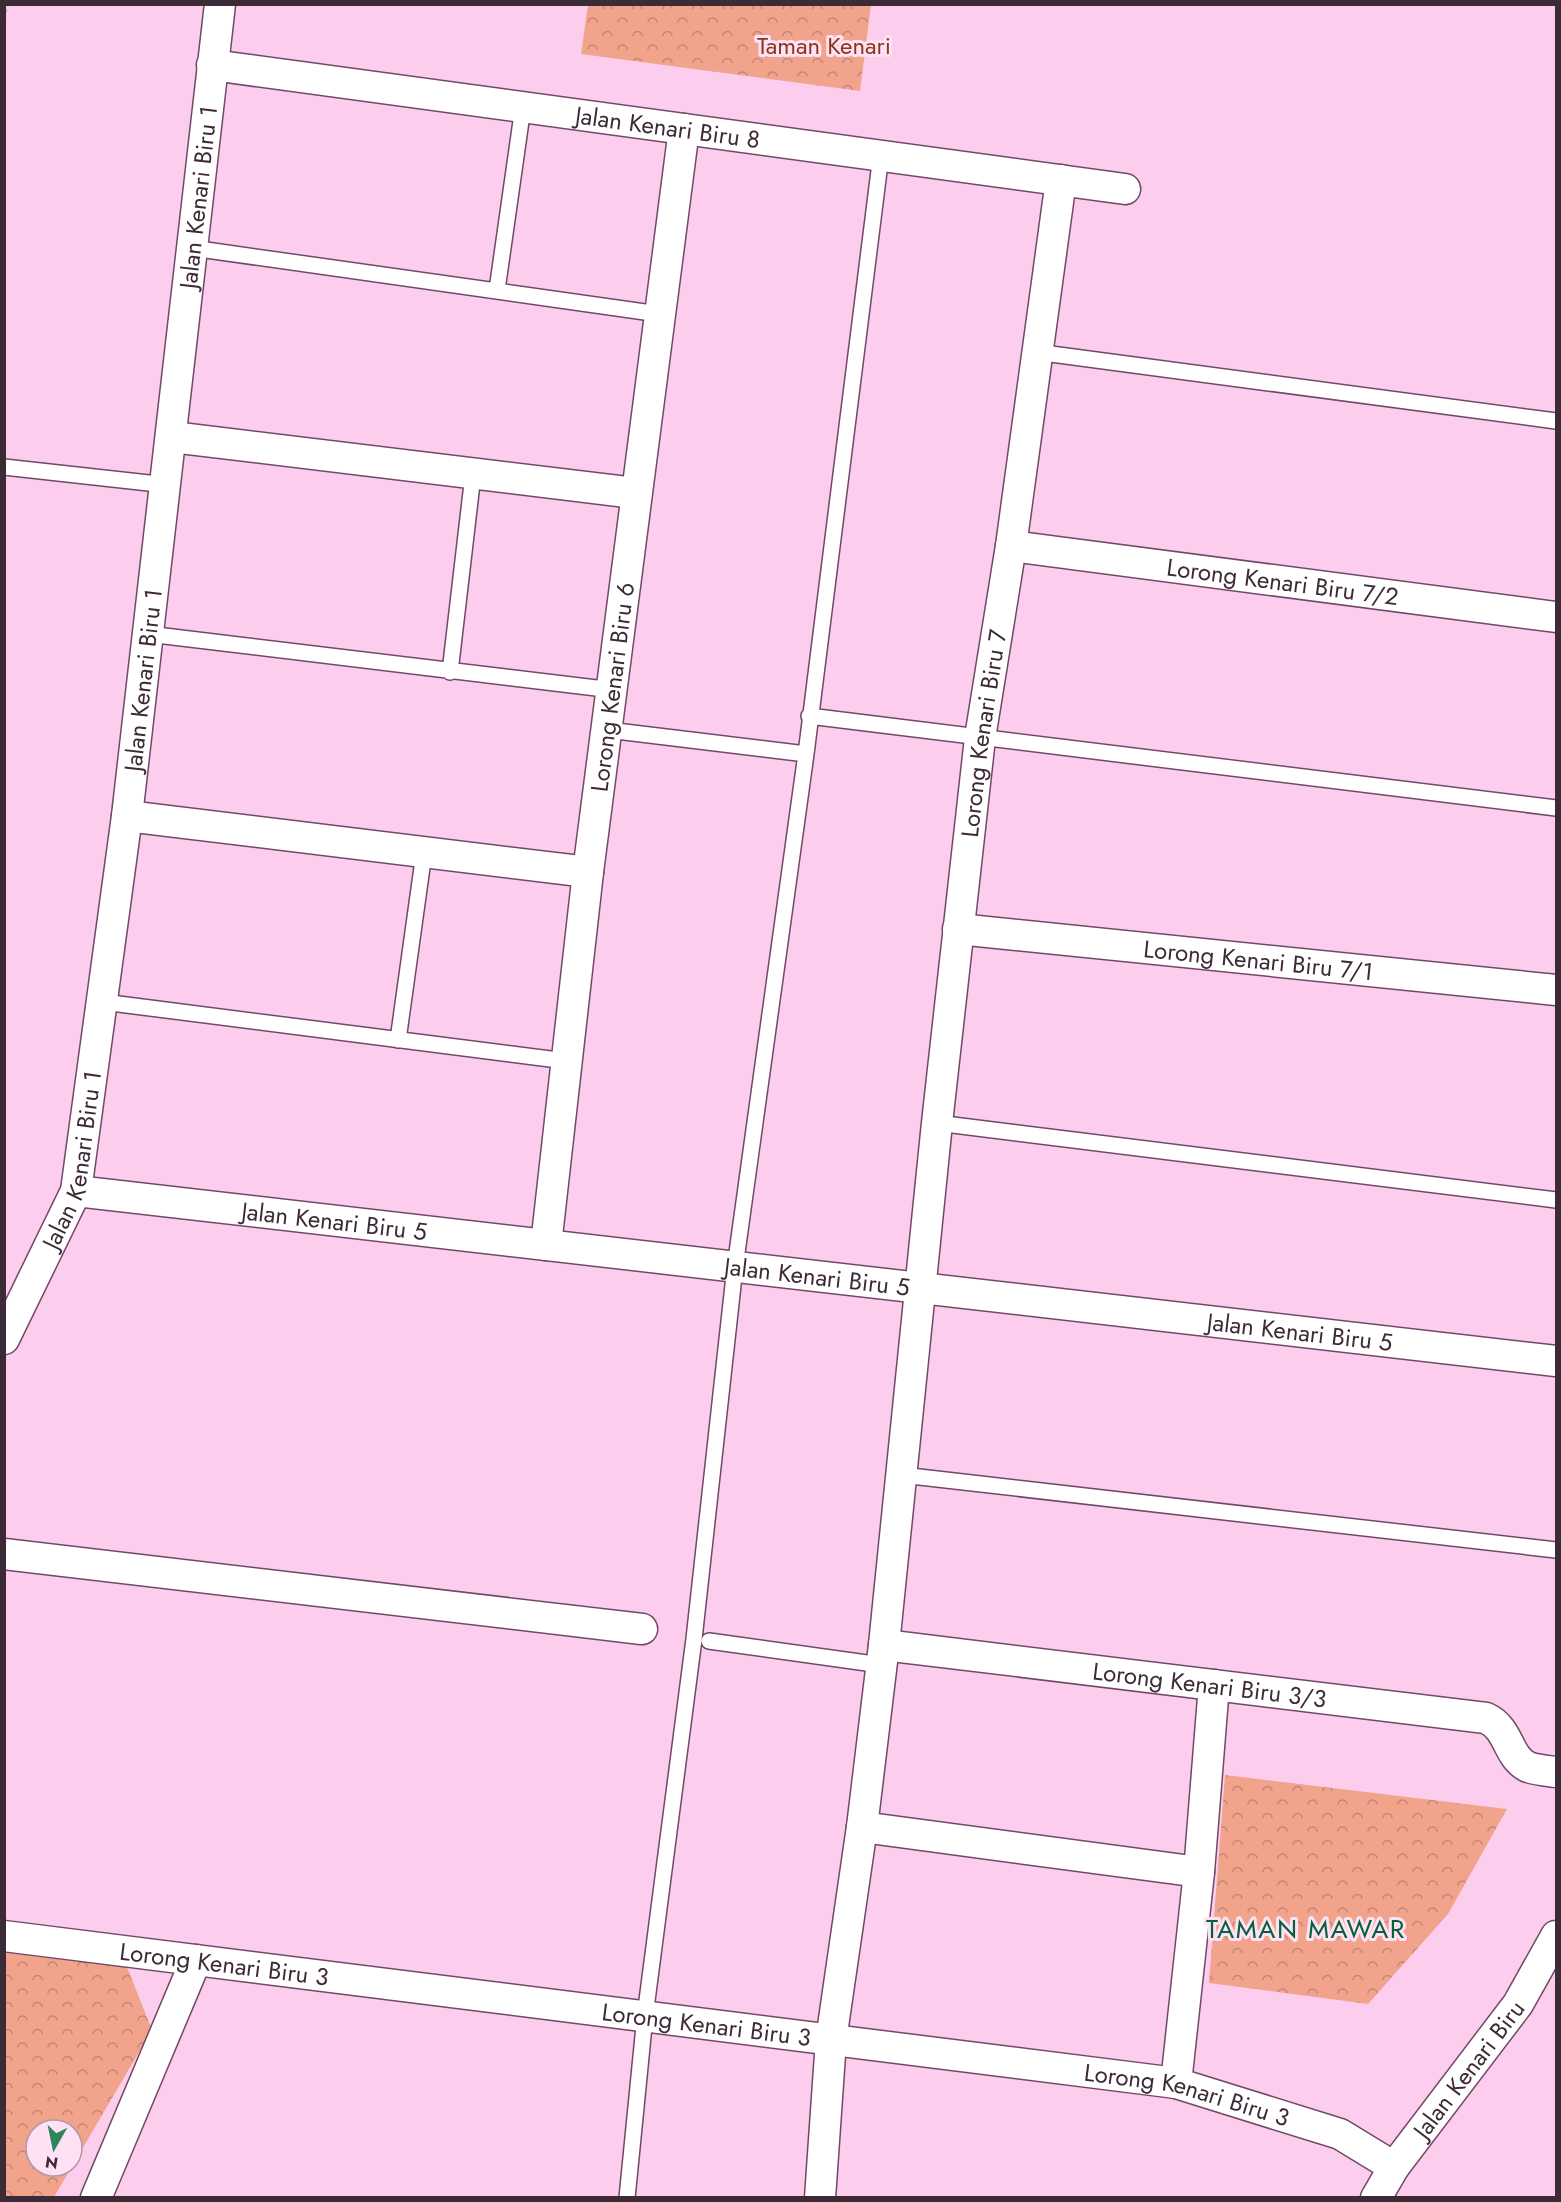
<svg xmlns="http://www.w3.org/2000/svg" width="1561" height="2202" font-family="Jost,sans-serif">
<defs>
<pattern id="park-crowns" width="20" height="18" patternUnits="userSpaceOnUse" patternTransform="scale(1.5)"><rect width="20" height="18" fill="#f1a38b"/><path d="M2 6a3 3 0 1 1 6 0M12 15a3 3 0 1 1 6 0" fill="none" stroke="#c48572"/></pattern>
</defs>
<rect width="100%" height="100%" fill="#fdcdee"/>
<path fill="url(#park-crowns)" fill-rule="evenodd" d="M588,5H871L860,91L581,54Z
M1225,1775L1507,1809L1448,1914L1368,2004L1209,1983Z
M5,1950L127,1967L152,2030L54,2197L5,2198ZM36,2130H72V2166H36Z"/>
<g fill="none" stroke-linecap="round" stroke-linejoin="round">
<defs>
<path id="service" d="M192,248L659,314
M497,290L523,107
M1036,352L1556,421
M4,467L167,485
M148,634L613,690
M450,672L473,475
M809,716L1556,808
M608,730L806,754
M103,1002L566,1061
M398,1040L424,853
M937,1123L1556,1200
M902,1475L1556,1550
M709,1641L881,1665
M627,2198L645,2016L694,1639L735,1267L806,754L881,155"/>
<g id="minor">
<path id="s1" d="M212,65L1125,189"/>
<path d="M172,437L635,493"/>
<path id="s2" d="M1011,546L1556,617"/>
<path d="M127,816L588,872"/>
<path id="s3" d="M958,929L1556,990"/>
<path id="s4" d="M76,1191L1556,1361"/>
<path id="s5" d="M546,1245L588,872L684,129"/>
<path id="s6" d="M4,1339L76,1191L127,816L220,4"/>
<path d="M4,1554L642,1629"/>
<path id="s7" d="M884,1645L1486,1718C1510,1729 1507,1757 1528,1767C1536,1770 1548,1771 1556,1772"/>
<path d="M862,1827L1199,1872"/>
<path id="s8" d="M4,1936L1176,2083L1340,2134L1394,2167"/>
<path d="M1176,2083L1199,1872L1214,1685"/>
<path d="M96,2198L196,1960"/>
<path id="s9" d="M820,2198L831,2040L862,1827L884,1645L937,1123L980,738L1011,546L1061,180"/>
<path id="s10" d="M1376,2198L1394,2167L1518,2004L1556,1936"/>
</g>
</defs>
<use href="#service" stroke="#714966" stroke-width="18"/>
<use href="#minor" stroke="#714966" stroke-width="33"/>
<path stroke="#bf98b3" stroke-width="4" stroke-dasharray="3 3" stroke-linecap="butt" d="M4,18L6,4"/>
<use href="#service" stroke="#fff" stroke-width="15"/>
<use href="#minor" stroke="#fff" stroke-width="30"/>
</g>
<g text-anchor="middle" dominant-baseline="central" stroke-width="6" stroke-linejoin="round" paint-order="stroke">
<g font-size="24" fill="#8d3519" stroke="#fee1f5">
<text x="824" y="45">Taman Kenari</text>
</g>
<g font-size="24" fill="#3d2a37" stroke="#fee1f5">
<text stroke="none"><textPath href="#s1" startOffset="460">Jalan Kenari Biru 8</textPath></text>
<text stroke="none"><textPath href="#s6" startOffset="1166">Jalan Kenari Biru 1</textPath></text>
<text stroke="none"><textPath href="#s2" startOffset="274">Lorong Kenari Biru 7/2</textPath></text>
<text stroke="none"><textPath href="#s6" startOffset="680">Jalan Kenari Biru 1</textPath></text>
<text stroke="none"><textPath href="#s5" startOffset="562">Lorong Kenari Biru 6</textPath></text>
<text stroke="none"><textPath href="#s9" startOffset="1474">Lorong Kenari Biru 7</textPath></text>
<text stroke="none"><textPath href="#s3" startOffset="302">Lorong Kenari Biru 7/1</textPath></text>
<text stroke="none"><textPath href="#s6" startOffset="194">Jalan Kenari Biru 1</textPath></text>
<text stroke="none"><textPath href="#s4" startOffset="260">Jalan Kenari Biru 5</textPath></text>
<text stroke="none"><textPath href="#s4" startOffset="746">Jalan Kenari Biru 5</textPath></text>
<text stroke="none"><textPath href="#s4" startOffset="1232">Jalan Kenari Biru 5</textPath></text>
<text stroke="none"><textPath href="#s7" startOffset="328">Lorong Kenari Biru 3/3</textPath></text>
<text stroke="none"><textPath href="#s8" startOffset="222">Lorong Kenari Biru 3</textPath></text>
<text stroke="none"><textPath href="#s8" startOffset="708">Lorong Kenari Biru 3</textPath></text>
<text stroke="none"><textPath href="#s10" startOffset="159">Jalan Kenari Biru</textPath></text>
<text stroke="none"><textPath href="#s8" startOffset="1194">Lorong Kenari Biru 3</textPath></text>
</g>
<g font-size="26" letter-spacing="1.5" fill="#06613b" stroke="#fee1f5">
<text x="1306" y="1929">TAMAN MAWAR</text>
</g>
</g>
<rect width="1561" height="2202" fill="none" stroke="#3d2a37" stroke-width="12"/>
<g transform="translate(54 2148) rotate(189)"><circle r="28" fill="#fee1f5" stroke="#b198a9" stroke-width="1.5"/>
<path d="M0-4.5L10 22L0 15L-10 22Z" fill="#2e8559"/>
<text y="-9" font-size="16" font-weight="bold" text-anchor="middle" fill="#3d2a37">N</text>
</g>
</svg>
